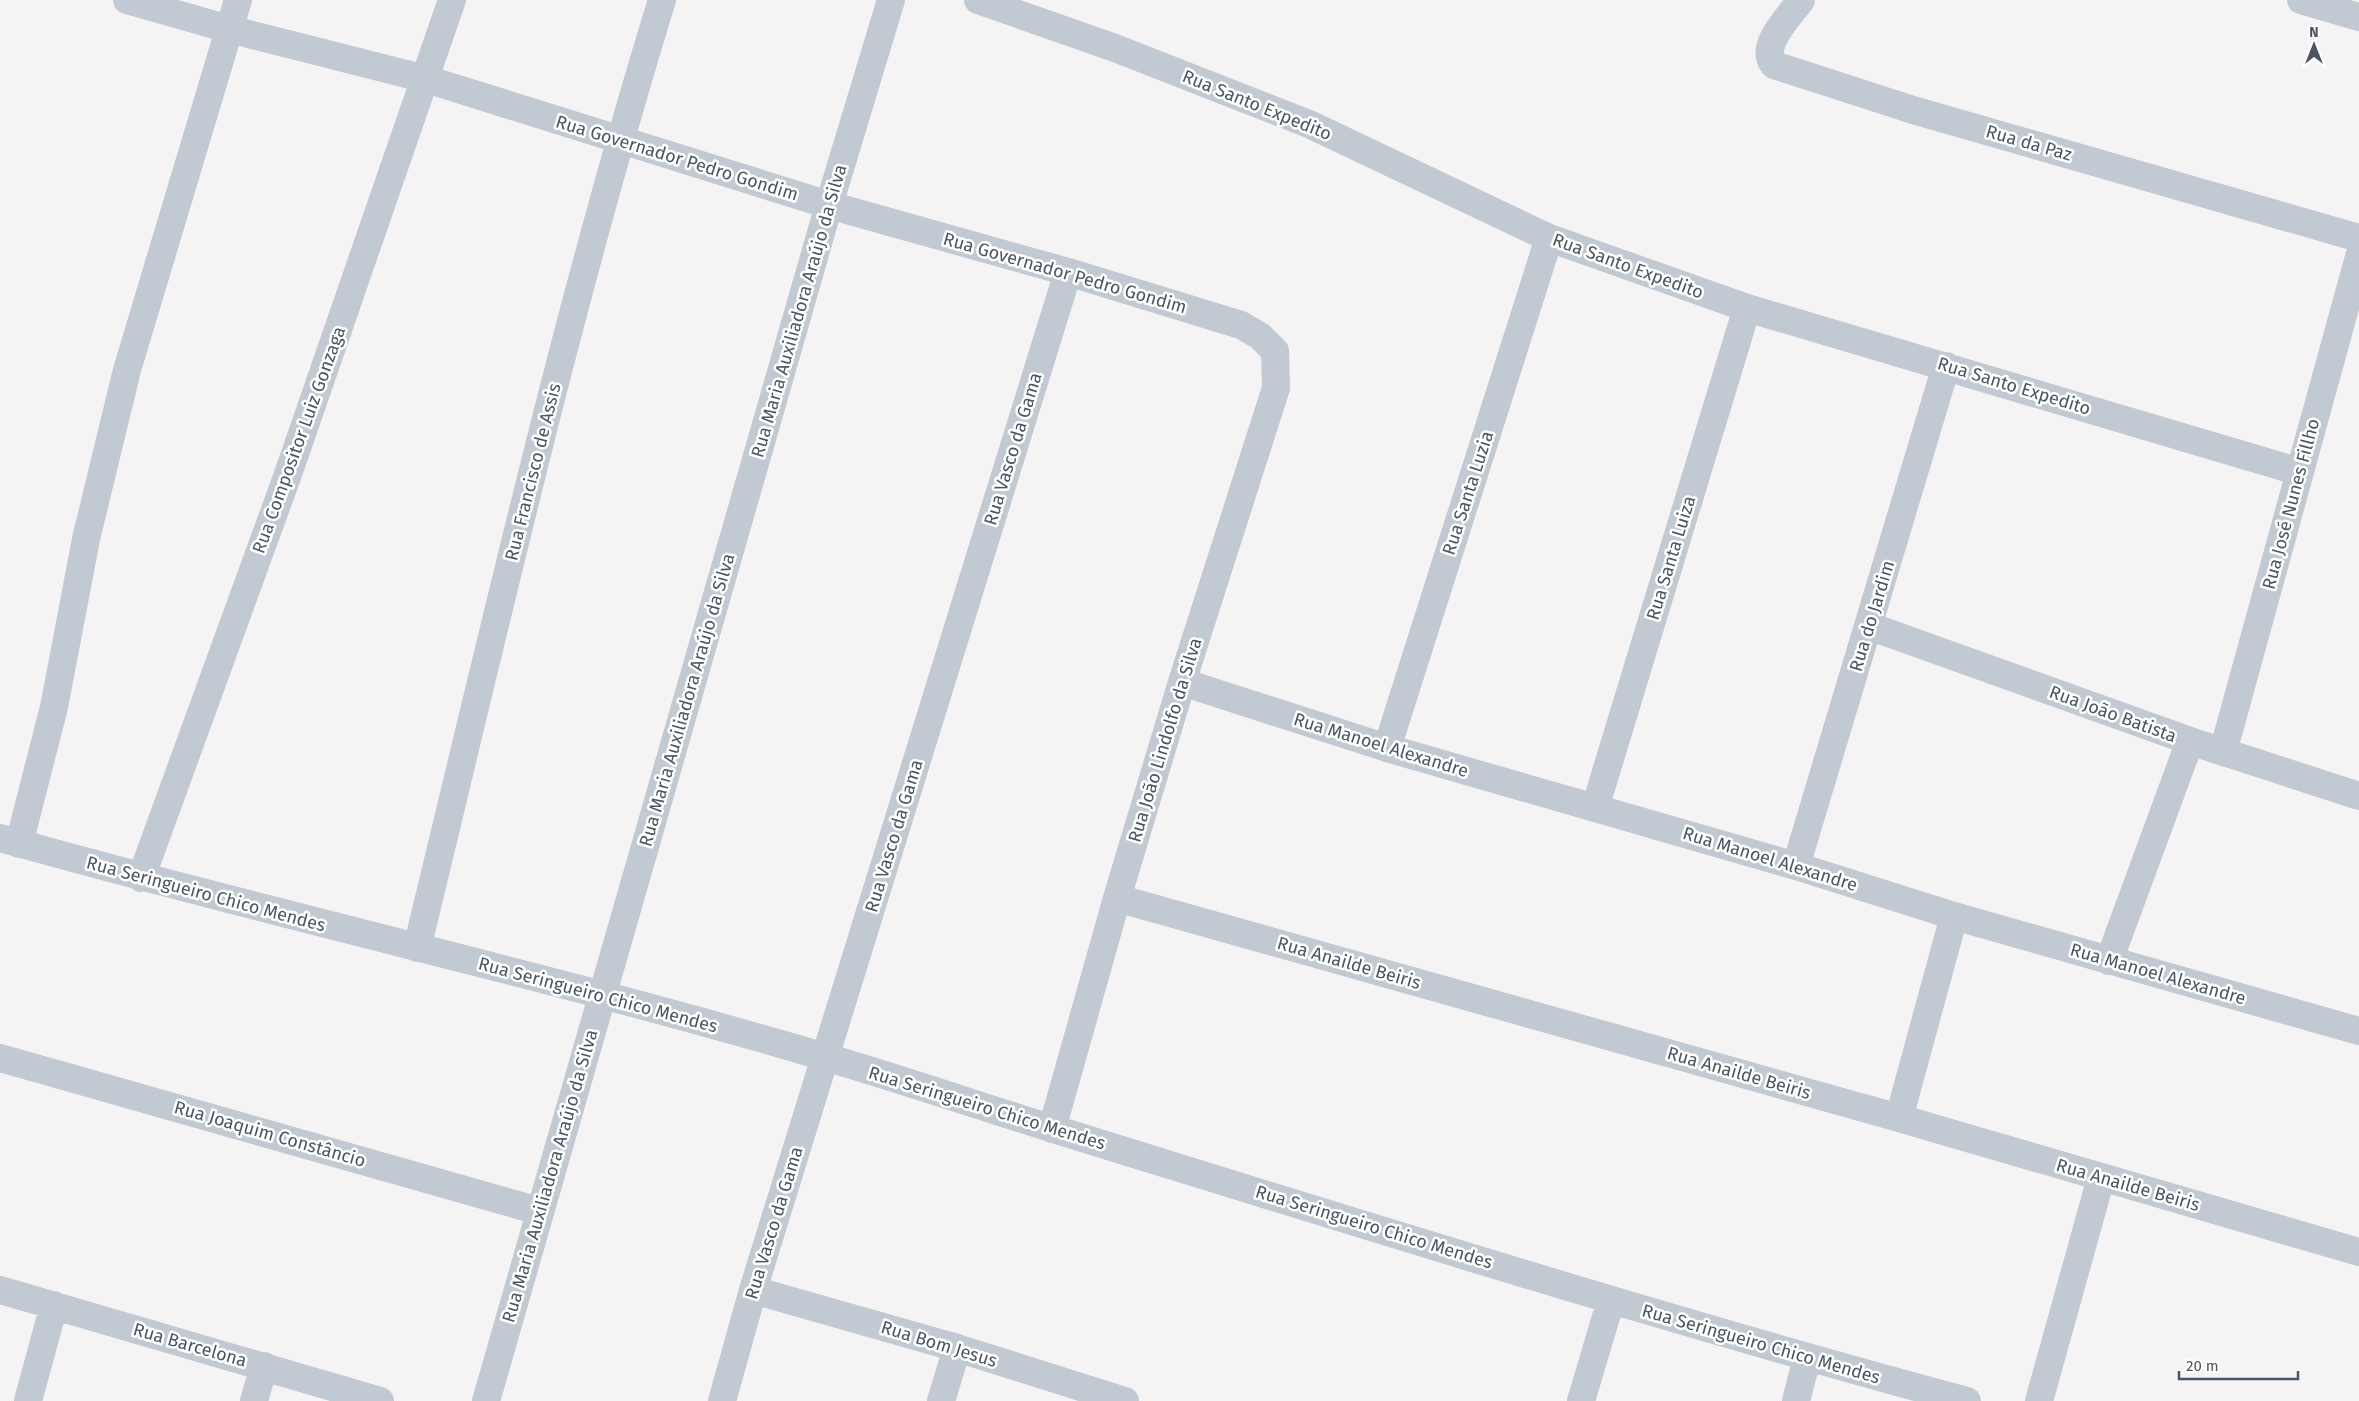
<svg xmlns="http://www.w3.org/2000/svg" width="2359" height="1401" font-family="'Fira Sans',sans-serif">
<rect width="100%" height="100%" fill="#f5f3f3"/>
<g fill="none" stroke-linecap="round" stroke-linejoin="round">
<path stroke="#c1cad2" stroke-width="28" d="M127,0L229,29L426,79L829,205L1068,272L1241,325L1260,336L1275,351L1276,388L1182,682L1117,898L1052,1129
M978,0L1115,48L1309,124L1549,238L1747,308L2300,472
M1801,0C1790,16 1758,46 1774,65L1913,110L2359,238
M2301,0L2359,17
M1869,626L2190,741L2359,796
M1182,682L1387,748L1796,866L1954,916L2359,1031
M1387,748L1549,238
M2223,752L2359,257
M1595,808L1747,308
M0,838C274,915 552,976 825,1057C904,1080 982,1107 1060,1131C1361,1224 1662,1319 1967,1401
M19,844L54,707L86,539L127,370L238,0
M1796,866L1946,366
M141,878L287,477L452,0
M1117,898L1899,1118L2359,1252
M417,948C494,631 566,312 662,0
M2109,961L2190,741
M0,1058L539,1211
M1899,1118L1954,916
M0,1290L380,1401
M753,1290L957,1348L1125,1401
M28,1401L54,1305
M254,1401L264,1366
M486,1401L829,205L891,0
M722,1401L753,1290L1068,272
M941,1401L957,1348
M1581,1401L1611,1300
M1796,1401L1807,1358
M2039,1401L2101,1178"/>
</g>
<g text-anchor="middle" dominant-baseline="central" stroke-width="5" stroke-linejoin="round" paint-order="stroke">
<g font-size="18" fill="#4a5661" stroke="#fff">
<text transform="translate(1257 105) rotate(22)">Rua Santo Expedito</text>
<text transform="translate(2029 143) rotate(16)">Rua da Paz</text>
<text transform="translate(677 158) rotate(17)">Rua Governador Pedro Gondim</text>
<text transform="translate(1628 266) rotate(20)">Rua Santo Expedito</text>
<text transform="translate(1065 273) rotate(16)">Rua Governador Pedro Gondim</text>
<text transform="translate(799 311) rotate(-74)">Rua Maria Auxiliadora Araújo da Silva</text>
<text transform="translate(2014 386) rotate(17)">Rua Santo Expedito</text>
<text transform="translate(299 440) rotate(-70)">Rua Compositor Luiz Gonzaga</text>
<text transform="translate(1013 449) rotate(-73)">Rua Vasco da Gama</text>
<text transform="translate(533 472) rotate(-76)">Rua Francisco de Assis</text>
<text transform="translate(1468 493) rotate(-72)">Rua Santa Luzia</text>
<text transform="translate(2291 504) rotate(-75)">Rua José Nunes Fillho</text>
<text transform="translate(1671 558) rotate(-73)">Rua Santa Luiza</text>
<text transform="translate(1872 616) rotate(-73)">Rua do Jardim</text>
<text transform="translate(687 700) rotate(-74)">Rua Maria Auxiliadora Araújo da Silva</text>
<text transform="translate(2113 714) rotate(20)">Rua João Batista</text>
<text transform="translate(1165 740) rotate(-73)">Rua João Lindolfo da Silva</text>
<text transform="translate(1381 745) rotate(17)">Rua Manoel Alexandre</text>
<text transform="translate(894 836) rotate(-73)">Rua Vasco da Gama</text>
<text transform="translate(1770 859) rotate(17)">Rua Manoel Alexandre</text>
<text transform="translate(206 894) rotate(15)">Rua Seringueiro Chico Mendes</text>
<text transform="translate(1349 963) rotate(16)">Rua Anailde Beiris</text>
<text transform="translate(2158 974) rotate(16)">Rua Manoel Alexandre</text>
<text transform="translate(598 995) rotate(15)">Rua Seringueiro Chico Mendes</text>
<text transform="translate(1739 1073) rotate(16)">Rua Anailde Beiris</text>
<text transform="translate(987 1108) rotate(17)">Rua Seringueiro Chico Mendes</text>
<text transform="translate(270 1134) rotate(16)">Rua Joaquim Constâncio</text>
<text transform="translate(550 1176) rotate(-74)">Rua Maria Auxiliadora Araújo da Silva</text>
<text transform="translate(2128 1185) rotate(16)">Rua Anailde Beiris</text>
<text transform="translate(774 1223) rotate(-73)">Rua Vasco da Gama</text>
<text transform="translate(1374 1227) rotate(17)">Rua Seringueiro Chico Mendes</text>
<text transform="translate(939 1344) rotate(17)">Rua Bom Jesus</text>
<text transform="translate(1761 1344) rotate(16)">Rua Seringueiro Chico Mendes</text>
<text transform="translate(190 1345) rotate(16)">Rua Barcelona</text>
</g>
</g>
<g transform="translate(2314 45)" stroke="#ffffff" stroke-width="4" paint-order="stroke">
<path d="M0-4L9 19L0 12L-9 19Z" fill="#4a5661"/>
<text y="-8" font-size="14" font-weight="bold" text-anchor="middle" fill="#4a5661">N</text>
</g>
<path d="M2179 1371v8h119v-8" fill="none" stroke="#4a5661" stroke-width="2.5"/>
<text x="2186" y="1371" font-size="15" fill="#4a5661" stroke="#ffffff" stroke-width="4" paint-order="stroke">20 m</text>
</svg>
